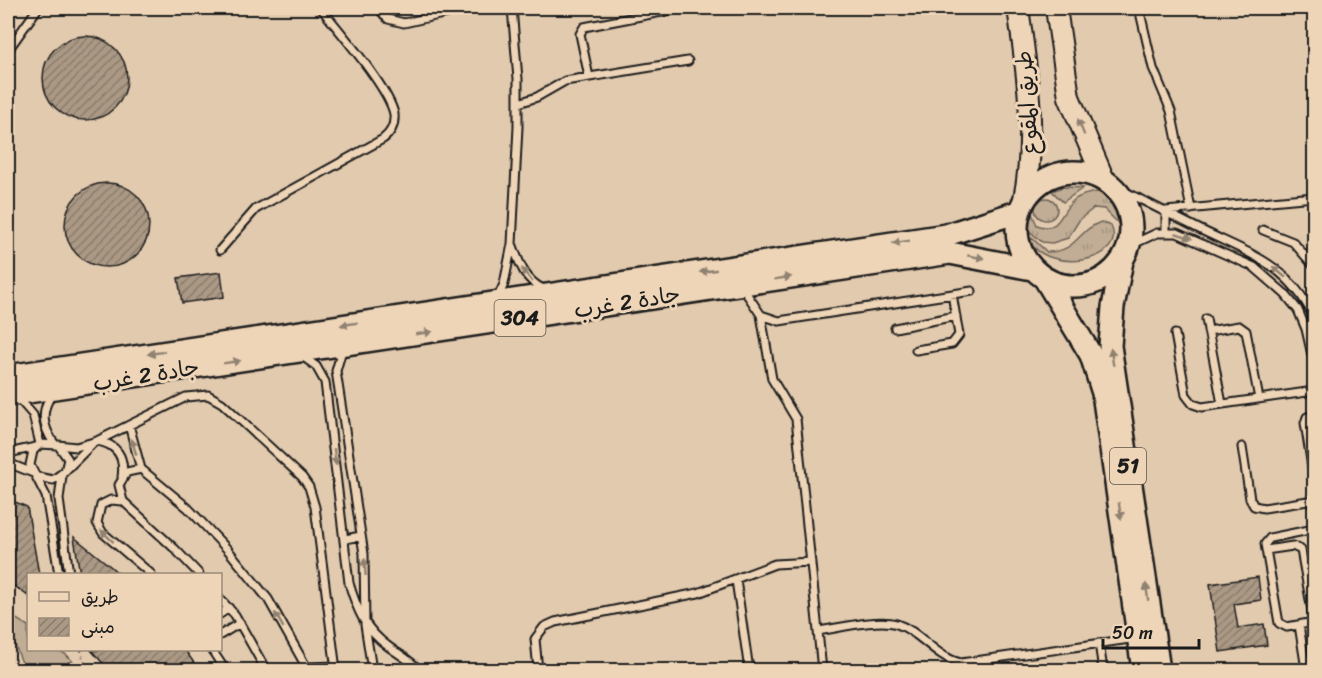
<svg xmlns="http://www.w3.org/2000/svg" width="1322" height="678" font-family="Sriracha,'Playpen Sans Arabic',sans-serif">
<defs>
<pattern id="grass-tufts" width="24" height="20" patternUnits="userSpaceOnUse" patternTransform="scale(1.5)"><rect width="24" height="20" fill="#c1ad95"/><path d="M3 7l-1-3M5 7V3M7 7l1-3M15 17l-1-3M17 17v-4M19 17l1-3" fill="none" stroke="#a59480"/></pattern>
<pattern id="building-hatch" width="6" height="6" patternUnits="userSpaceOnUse" patternTransform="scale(1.5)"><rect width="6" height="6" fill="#ab9985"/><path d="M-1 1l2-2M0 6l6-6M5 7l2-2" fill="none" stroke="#8a7c6c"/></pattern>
</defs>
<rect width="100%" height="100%" fill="#e2caae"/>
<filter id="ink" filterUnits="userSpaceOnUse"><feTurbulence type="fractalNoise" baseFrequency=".0167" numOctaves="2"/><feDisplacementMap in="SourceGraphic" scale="12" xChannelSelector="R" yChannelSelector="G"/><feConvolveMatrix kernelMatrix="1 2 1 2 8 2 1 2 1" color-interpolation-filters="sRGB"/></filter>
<g filter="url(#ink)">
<path fill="url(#grass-tufts)" stroke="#6e6458" stroke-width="1.5" d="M1063,187L1083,188L1063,202L1052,191Z
M1097,192C1115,197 1122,208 1122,227L1104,209L1094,208L1080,219L1068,238L1052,243L1042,242L1027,229L1025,220L1029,207L1037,225C1060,234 1060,211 1074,200C1081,195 1089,193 1097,192Z
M1035 209a11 11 0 1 1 22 0a11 11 0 1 1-22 0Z
M1101,222L1111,226C1128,262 1049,275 1029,241L1032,238L1047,252C1078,252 1077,230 1101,222Z"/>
<path fill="#c1ad95" stroke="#6e6458" stroke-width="1.5" d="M8,614L28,626V650C55,650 64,645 78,670H25L12,638Z"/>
<path fill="url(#building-hatch)" stroke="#1c1c1c" stroke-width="1.5" d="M43 78a42 42 0 1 1 84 0a42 42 0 1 1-84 0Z
M65 225a42 42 0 1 1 84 0a42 42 0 1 1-84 0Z
M221,272L224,297L182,303L178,278Z
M8,499L27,507L39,574H28V596L8,581Z
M74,537L110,566L119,574H80Z
M1258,577L1261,600L1234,604L1238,628L1264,624L1267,645L1220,652L1210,584Z
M91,650H185L199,670H109Z"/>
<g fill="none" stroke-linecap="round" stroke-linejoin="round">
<defs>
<path id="lane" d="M378,8L388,19L404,23L470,8
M1139,8L1153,68L1171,111L1191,209
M8,50L38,8
M589,77L580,34L584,27L682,8
M519,103L537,97L565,81L688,61
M1108,183C1138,198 1169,214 1199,229C1250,254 1287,263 1314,317
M1263,230L1293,242L1314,266
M1166,231V211L1314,197
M513,246C520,265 525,280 543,289
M1129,246L1157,233H1177L1254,267L1285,294L1298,310L1306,329L1314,364
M220,250L256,209L383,139C391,133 395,124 394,114C389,88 338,30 321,8
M742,287L761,315L779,321L972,291
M497,299L504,284L512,244L518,127V79L512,8
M761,315L772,379L796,419L822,670
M1206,319L1222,404
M895,328L956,316
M1208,331L1239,326L1246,331L1259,399
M1175,334L1186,395L1193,404L1202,407L1314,391
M342,350L336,371L364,554L365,625L372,670
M916,350L952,344L959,335L952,294
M302,356L316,366L325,382L349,583C357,610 365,630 389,647C400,655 410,660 419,670
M53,393C40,410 42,426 54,443
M19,399L33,415L40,444
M1314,415L1307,417L1305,423L1314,480
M129,425L141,469
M97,441C117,444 125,457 122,477
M58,445L76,447L97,441L186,397L208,395L222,403L302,477L309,487L315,507L336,670
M1242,447L1250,499L1254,506L1264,508L1314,500
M8,453L36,447
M8,463L33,473
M65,471L93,443
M62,476L59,499L69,574
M38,477L53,480L65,471L68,459L58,445L40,444L33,451L30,465L46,496L59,574
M123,501L111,500L101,505L97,523L103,533L151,574
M1314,529L1270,538L1265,544L1279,623L1287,627L1314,622
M345,539L361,536
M1266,550L1293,546L1301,550L1314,622
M199,574L175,549L123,501L119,485L127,472L141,469L188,508L228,550L268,599L308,670
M736,580L749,670
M220,599L235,615L266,670
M220,614L229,608
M1299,625L1305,663
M818,631C839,628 878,618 897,624C921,632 935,657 961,663L1137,638
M220,635L240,623
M1099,643L1103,670
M212,650L225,670
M307,667L336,666
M538,670L535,639L544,627L555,622L698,593L775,564L811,562"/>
<path id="secondary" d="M1018,8C1027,72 1037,134 1024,199
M1056,8L1069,97L1104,180"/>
<path id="primary" d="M1017 229a57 57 0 1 1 114 0a57 57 0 1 1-114 0Z
M1122,261L1113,307L1110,346L1159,670
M1045,279L1091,355L1103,393L1143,670
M8,376L946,235L1018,212
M8,395L950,253L1032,269"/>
</defs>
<use href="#lane" stroke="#1c1c1c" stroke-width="11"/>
<use href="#secondary" stroke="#1c1c1c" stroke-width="24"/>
<use href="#primary" stroke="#1c1c1c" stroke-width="26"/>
<path stroke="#1c1c1c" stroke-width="2" stroke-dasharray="1.5 4.5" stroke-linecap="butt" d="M66,650L70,670
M81,650L86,670"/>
<use href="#lane" stroke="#efd5b7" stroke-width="7"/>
<use href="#secondary" stroke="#efd5b7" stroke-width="20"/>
<use href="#primary" stroke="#efd5b7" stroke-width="21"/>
</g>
<defs><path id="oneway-solid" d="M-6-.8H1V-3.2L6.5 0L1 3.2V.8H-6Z" transform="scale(1.5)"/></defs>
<g fill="#908271">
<use href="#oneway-solid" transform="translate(1081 127) rotate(-112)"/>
<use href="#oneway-solid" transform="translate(1184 236) rotate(19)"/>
<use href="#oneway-solid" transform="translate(901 242) rotate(172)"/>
<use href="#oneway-solid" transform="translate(976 257) rotate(10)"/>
<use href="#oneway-solid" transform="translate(708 271) rotate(172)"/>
<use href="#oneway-solid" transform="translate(1279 272) rotate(-140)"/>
<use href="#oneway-solid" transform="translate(527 275) rotate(-128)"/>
<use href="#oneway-solid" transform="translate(783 278) rotate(-9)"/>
<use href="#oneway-solid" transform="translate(349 324) rotate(171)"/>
<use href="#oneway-solid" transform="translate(424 333) rotate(-9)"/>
<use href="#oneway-solid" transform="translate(156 353) rotate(171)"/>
<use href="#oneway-solid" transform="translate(1112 357) rotate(-99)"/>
<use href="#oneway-solid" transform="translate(232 362) rotate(-9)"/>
<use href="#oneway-solid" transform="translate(134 447) rotate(-106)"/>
<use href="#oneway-solid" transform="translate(335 457) rotate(83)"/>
<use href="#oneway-solid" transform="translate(1120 511) rotate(82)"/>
<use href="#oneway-solid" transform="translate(107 536) rotate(-137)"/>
<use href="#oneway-solid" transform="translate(365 567) rotate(-94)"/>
<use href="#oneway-solid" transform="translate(1147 592) rotate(-98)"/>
<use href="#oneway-solid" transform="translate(279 620) rotate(-120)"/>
</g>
</g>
<g text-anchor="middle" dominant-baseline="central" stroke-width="6" stroke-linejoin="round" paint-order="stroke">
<g fill="#efd5b7" stroke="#5b544a" stroke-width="1.5">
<rect x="494.5" y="300" width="51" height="36" rx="4.5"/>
<rect x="1110" y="448" width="36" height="36" rx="4.5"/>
</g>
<g font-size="21" font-weight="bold" fill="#1c1c1c">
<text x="520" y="318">304</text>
<text x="1128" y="466">51</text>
</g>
<g font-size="22" fill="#1c1c1c" stroke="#efd5b7">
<text transform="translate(1027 103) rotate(-94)">طريق المقوع</text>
<text transform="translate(627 302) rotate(-9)">جادة 2 غرب</text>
<text transform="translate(146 375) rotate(-9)">جادة 2 غرب</text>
</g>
</g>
<rect width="1322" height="678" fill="none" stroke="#efd5b7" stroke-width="30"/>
<rect x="15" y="15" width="1292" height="648" fill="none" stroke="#1c1c1c" stroke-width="2" filter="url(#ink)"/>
<rect x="27" y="573" width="195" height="78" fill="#efd5b7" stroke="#9b8b79" stroke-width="1.5"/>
<rect x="39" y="592" width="30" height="9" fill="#efd5b7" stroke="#9b8b79" stroke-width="1.5"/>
<text x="81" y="603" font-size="18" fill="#1c1c1c">طريق</text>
<rect x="39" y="618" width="30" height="18" fill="url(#building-hatch)" stroke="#9b8b79" stroke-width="1.5"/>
<text x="81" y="633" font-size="18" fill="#1c1c1c">مبنى</text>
<path d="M1103 639v9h96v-9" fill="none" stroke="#1c1c1c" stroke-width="3"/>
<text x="1112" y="639" font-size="18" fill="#1c1c1c" stroke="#efd5b7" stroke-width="4.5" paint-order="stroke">50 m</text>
</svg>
